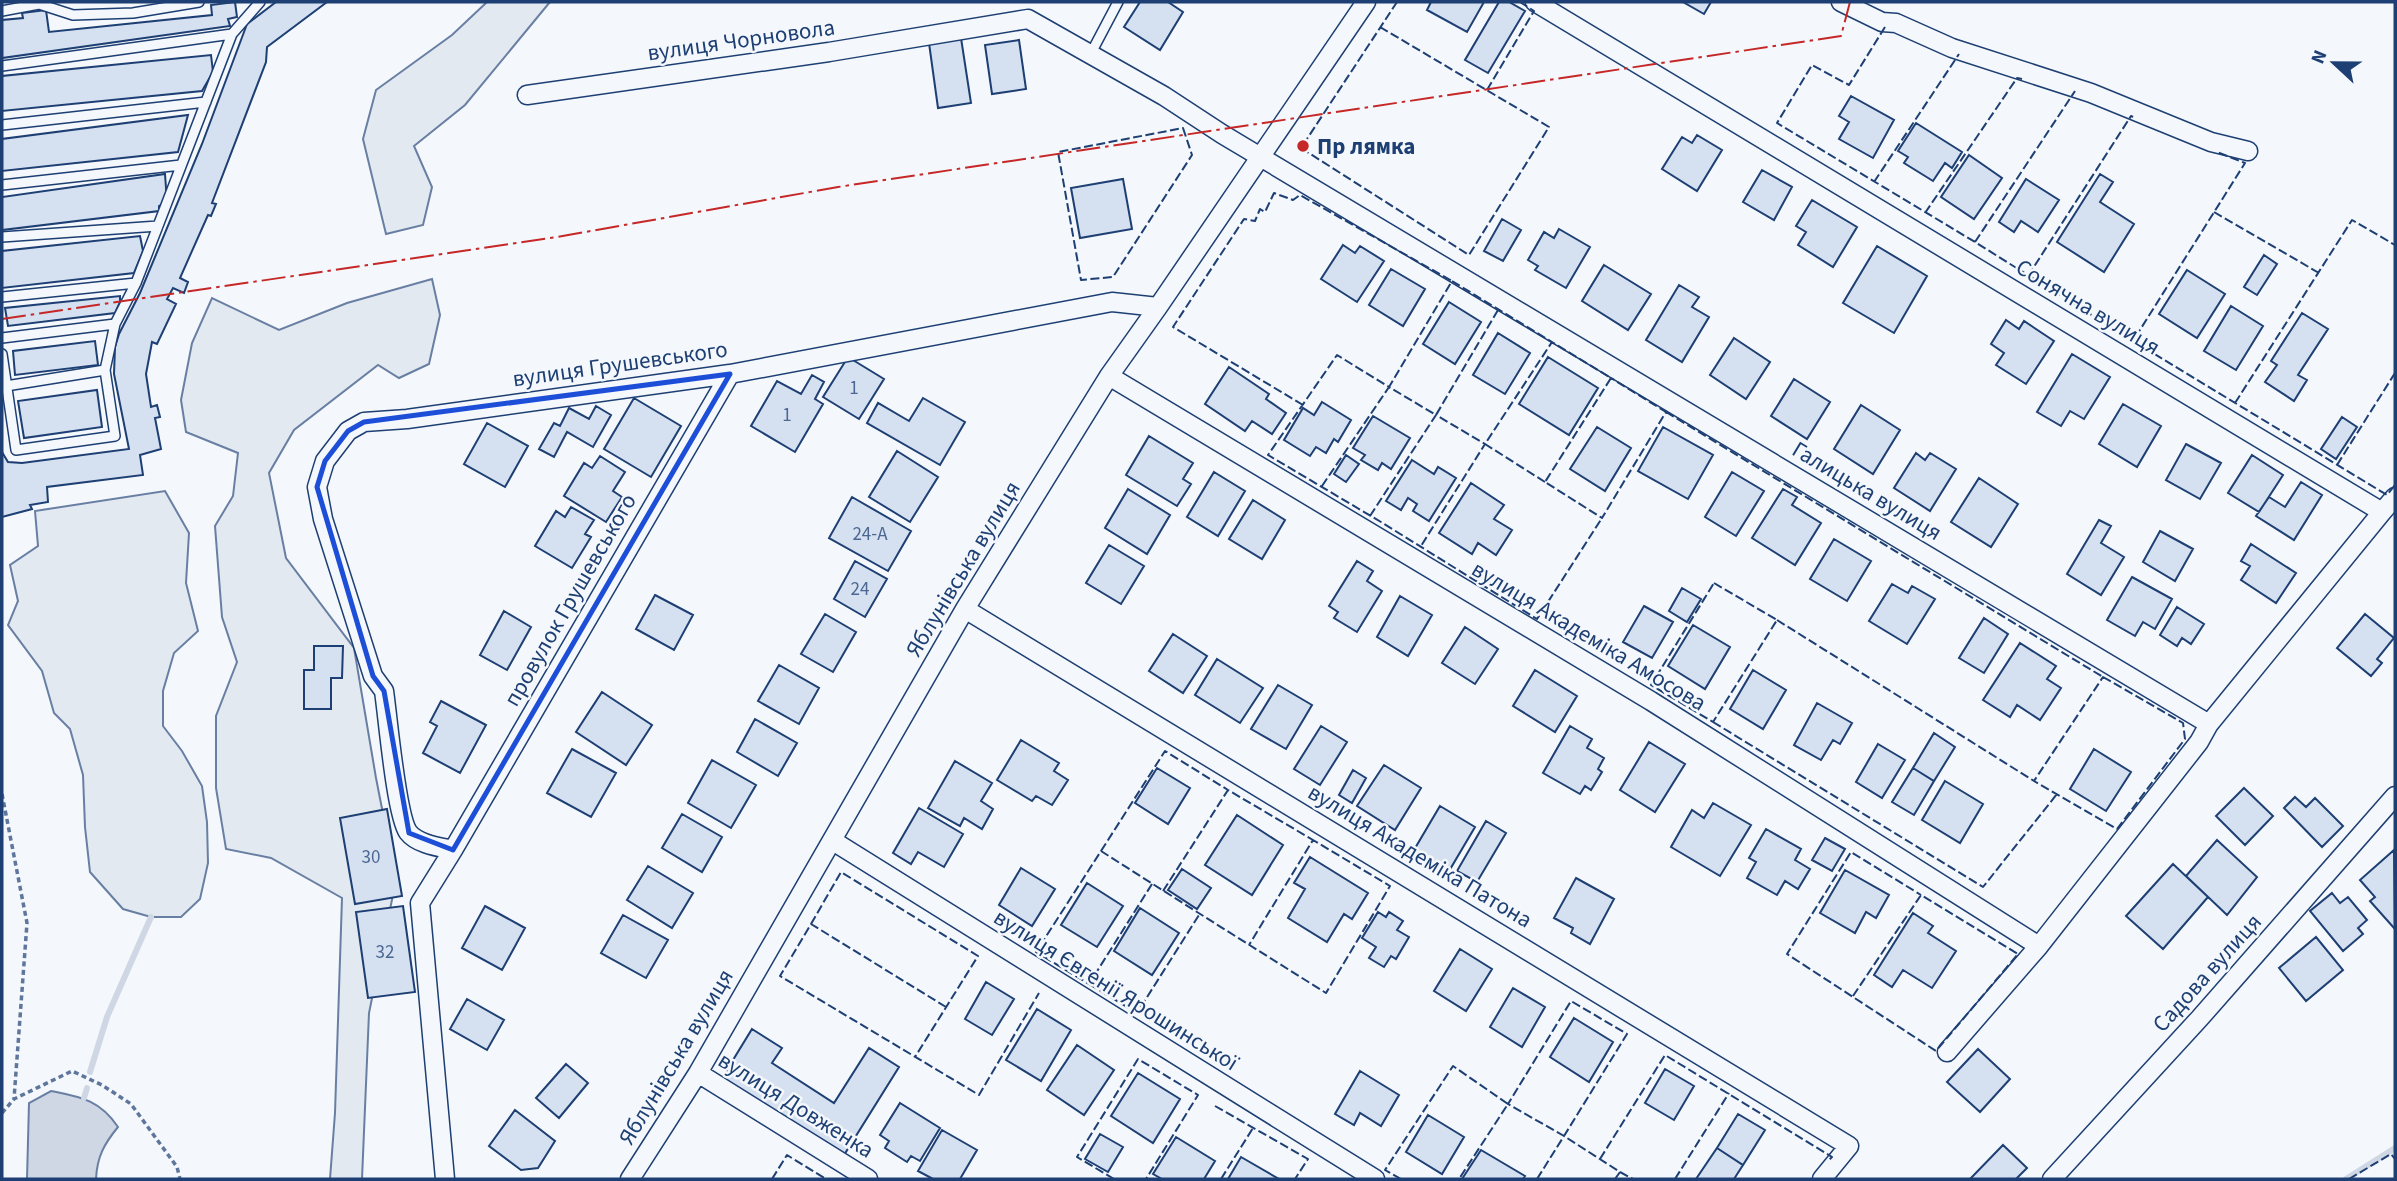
<svg xmlns="http://www.w3.org/2000/svg" width="2397" height="1181" font-family="'Source Sans 3',sans-serif">
<rect width="100%" height="100%" fill="#f4f7fb"/>
<path fill="#e3e9f0" stroke="#687fa3" stroke-width="2" d="M487,2H550L465,105L414,146L432,187L423,225L386,234L363,139L376,90L452,35Z
M432,279L440,315L429,364L399,378L378,365L294,430L269,473L286,558L354,648L376,778L396,880L369,1013L362,1179H330L335,1113L342,898L271,858L226,849L216,788V716L237,662L222,617L215,526L233,496L238,453L186,432L181,400L192,343L212,298L279,330L347,303Z
M165,491L189,533L186,583L198,631L174,653L163,691V726L182,751L202,786L207,822L208,863L200,899L181,917H151L123,909L90,872L85,827L83,775L70,729L54,713L42,671L8,625L18,601L10,565L38,546L35,511Z"/>
<path fill="#cfd7e4" stroke="#687fa3" stroke-width="2" d="M51,1091C81,1097 100,1100 118,1127C104,1144 97,1157 96,1179H27L29,1103Z"/>
<g fill="none" stroke-linecap="round" stroke-linejoin="round">
<path stroke="#cfd7e4" stroke-width="6" d="M90,1072L107,1017L151,917
M84,1098L87,1088
M2346,1179L2395,1148"/>
</g>
<path fill="#d5e0f0" stroke="#1d3f73" stroke-width="2" d="M235,2L237,17L228,19L230,26L2,58V20L23,18L22,13L46,10L49,32L212,15L211,5Z
M276,2H327L267,47L266,62L212,203L216,204L211,216L208,215L180,278L188,282L184,293L173,288L167,299L176,304L157,344L152,342L146,374L151,407L157,405L160,417L155,418L161,449L140,455L143,475L47,487L48,502L30,505L32,509L2,517V452L8,462L22,463L129,449L114,374L115,347L119,334L140,293L202,144L247,24Z
M1140,2H1168L1183,12L1160,50L1124,27Z
M1431,2H1484L1467,32L1427,10Z
M1499,2H1509L1525,11L1488,73L1465,60Z
M1683,2H1711L1704,14Z
M961,38L971,103L938,108L929,43Z
M1019,40L1026,89L992,94L985,45Z
M211,55L213,72L202,91L2,111V76Z
M1851,96L1894,120L1873,158L1839,139L1849,122L1839,116Z
M188,115L178,152L2,171V139Z
M1916,123L1962,152L1952,168L1945,163L1933,181L1904,163L1908,157L1898,151Z
M1697,135L1722,150L1697,191L1662,169L1682,137L1692,143Z
M1969,155L2002,178L1974,219L1941,197Z
M1762,170L1792,187L1774,220L1743,202Z
M165,174L167,202L159,206V211L2,230V197Z
M2100,174L2113,182L2100,202L2134,224L2104,272L2057,242Z
M1123,179L1132,229L1080,238L1071,188Z
M2026,179L2059,200L2038,232L2021,221L2014,232L1999,222Z
M1812,200L1857,227L1833,267L1798,245L1806,232L1796,226Z
M1502,219L1521,230L1503,261L1484,251Z
M1559,229L1590,247L1566,288L1535,270L1538,266L1528,260L1544,232L1554,238Z
M140,236L143,251L134,273L2,288V251Z
M1343,245L1355,253L1360,246L1384,261L1357,302L1321,279Z
M1877,246L1927,276L1894,333L1843,303Z
M2264,255L2277,264L2257,295L2244,287Z
M1604,265L1651,294L1628,330L1582,301Z
M1391,269L1425,289L1403,326L1369,305Z
M2187,270L2225,294L2197,338L2159,314Z
M1679,285L1699,297L1692,307L1709,317L1682,362L1646,340Z
M120,296V302L115,313L8,326L5,308Z
M1449,302L1481,322L1455,364L1423,344Z
M2231,306L2263,326L2236,370L2204,351Z
M2302,313L2328,329L2298,375L2307,380L2294,401L2265,382L2277,365L2271,361Z
M2006,320L2019,329L2024,321L2054,341L2026,384L1996,365L2004,353L1991,344Z
M1498,333L1530,353L1505,394L1473,375Z
M1734,338L1770,362L1746,399L1710,375Z
M95,341L98,365L15,375L13,351Z
M2072,354L2110,377L2084,419L2070,411L2061,426L2037,412Z
M848,357L884,379L859,419L823,397Z
M1548,357L1598,388L1569,435L1519,404Z
M1229,367L1269,394L1266,399L1286,413L1272,434L1252,421L1245,431L1205,404Z
M812,375L824,382L815,399L823,404L795,452L751,426L777,381L801,394Z
M1794,379L1830,402L1807,439L1771,416Z
M97,390L102,427L24,438L18,401Z
M634,398L681,426L651,477L604,449Z
M923,398L965,422L940,465L867,423L878,403L909,421Z
M1322,402L1351,420L1338,442L1334,439L1326,453L1316,447L1310,456L1284,440L1303,408L1314,415Z
M2123,404L2161,426L2137,467L2099,444Z
M1861,405L1900,430L1873,474L1834,449Z
M596,406L611,415L593,447L567,432L554,457L539,449L554,423L560,426L569,408L589,419Z
M1373,416L1410,438L1391,469L1382,463L1378,470L1361,460L1365,455L1353,448Z
M2342,417L2357,427L2336,459L2321,449Z
M487,423L528,446L505,487L464,464Z
M1597,427L1631,448L1605,491L1570,469Z
M1663,427L1713,455L1688,499L1638,471Z
M1149,436L1193,463L1183,479L1191,484L1177,506L1126,475Z
M2186,444L2221,463L2200,499L2166,480Z
M897,451L938,477L910,522L869,497Z
M1916,453L1925,460L1930,453L1956,469L1930,511L1894,488Z
M1346,455L1359,464L1346,482L1334,474Z
M2252,455L2283,475L2259,512L2228,493Z
M600,456L625,472L613,491L622,497L606,522L564,496L584,463L592,468Z
M1412,460L1434,474L1438,467L1456,478L1429,521L1413,511L1417,504L1408,498L1401,510L1386,501Z
M1214,472L1245,491L1218,536L1187,517Z
M1732,472L1764,491L1736,536L1705,517Z
M1979,478L2018,504L1991,547L1951,522Z
M2301,482L2322,495L2294,540L2256,516L2269,497L2285,507Z
M1471,483L1504,505L1494,519L1512,530L1496,555L1478,543L1472,554L1439,533Z
M1128,489L1170,515L1147,554L1105,528Z
M1783,489L1797,497L1792,505L1821,523L1795,565L1752,538Z
M852,497L911,531L888,571L829,538Z
M1253,500L1285,520L1262,559L1229,539Z
M571,507L594,520L585,534L591,537L572,568L535,546L556,511L565,517Z
M2099,520L2111,526L2101,543L2124,557L2101,595L2067,574Z
M2160,531L2193,549L2175,581L2143,562Z
M1834,539L1871,561L1847,601L1810,579Z
M2251,544L2296,573L2276,603L2241,580L2250,566L2241,561Z
M1109,545L1144,566L1121,604L1086,583Z
M855,561L887,579L865,617L834,599Z
M1357,561L1373,571L1367,581L1382,591L1357,632L1334,618L1338,612L1329,606Z
M2132,577L2172,599L2155,629L2143,622L2135,636L2107,620Z
M1892,584L1908,593L1912,586L1935,599L1907,644L1869,621Z
M1682,588L1701,599L1687,622L1669,611Z
M655,595L693,615L674,650L636,629Z
M1400,596L1432,615L1408,656L1377,637Z
M1644,606L1673,622L1652,658L1623,642Z
M2177,607L2204,624L2191,644L2182,638L2177,646L2160,635Z
M504,611L531,627L507,670L480,655Z
M825,614L856,632L833,672L801,654Z
M2365,614L2394,638L2377,659L2382,663L2371,676L2337,648Z
M1984,618L2008,634L1984,673L1959,658Z
M1693,625L1730,647L1705,689L1668,666Z
M1465,627L1498,649L1475,684L1442,663Z
M1173,634L1207,656L1183,693L1149,671Z
M2020,643L2056,666L2047,679L2061,688L2040,720L2017,705L2010,717L1983,700Z
M314,646H343L342,678H331V709H304V670H314Z
M1217,659L1263,688L1240,723L1195,695Z
M779,665L819,688L799,724L758,701Z
M1535,670L1577,696L1555,732L1513,706Z
M1753,670L1786,690L1763,729L1730,709Z
M1278,685L1312,705L1286,749L1251,729Z
M602,692L652,725L626,765L576,732Z
M441,701L486,725L460,773L423,753L437,726L430,722Z
M1817,703L1852,723L1840,744L1833,740L1821,760L1794,745Z
M755,719L797,743L778,776L737,752Z
M1321,726L1347,742L1320,785L1294,769Z
M1570,726L1592,739L1587,748L1604,758L1598,769L1602,772L1591,790L1585,786L1580,794L1543,773Z
M1934,733L1955,747L1934,781L1913,768Z
M1021,740L1059,763L1054,771L1068,780L1052,805L1036,796L1032,801L997,780Z
M1649,742L1685,764L1655,812L1620,790Z
M1878,744L1905,760L1882,798L1856,782Z
M572,749L616,773L591,817L547,793Z
M2094,749L2131,772L2106,811L2070,789Z
M712,760L756,785L731,828L688,803Z
M955,761L992,783L981,801L993,809L982,829L964,818L960,826L928,808Z
M1384,765L1421,788L1395,830L1357,806Z
M1157,768L1190,788L1168,824L1135,803Z
M1913,768L1934,781L1914,815L1892,802Z
M1353,770L1366,778L1352,803L1339,795Z
M1945,781L1983,804L1960,843L1922,820Z
M2244,788L2273,816L2245,845L2216,816Z
M2295,797L2306,807L2315,798L2343,826L2322,847L2284,808Z
M1713,803L1751,825L1720,876L1671,847L1692,810L1704,818Z
M1440,806L1475,827L1449,871L1414,850Z
M919,808L963,834L944,867L918,852L911,864L893,853Z
M387,809L402,896L355,904L340,818Z
M682,814L722,837L702,872L662,848Z
M1237,815L1283,845L1252,895L1205,865Z
M1486,821L1506,833L1477,882L1457,871Z
M1766,829L1801,849L1795,860L1810,869L1798,889L1785,881L1777,895L1747,878L1756,862L1749,858Z
M1825,838L1845,849L1832,871L1812,860Z
M2217,840L2257,877L2227,915L2186,876Z
M2394,850L2395,927L2394,928L2370,901L2375,897L2360,880Z
M1310,857L1368,893L1352,919L1344,914L1327,942L1288,918L1305,889L1294,883Z
M2173,864L2208,897L2163,949L2126,916Z
M648,866L693,893L672,928L627,900Z
M1021,868L1055,889L1032,926L999,905Z
M1182,869L1211,888L1197,909L1168,890Z
M1845,870L1889,895L1876,918L1866,912L1855,933L1820,913Z
M1576,878L1614,899L1590,944L1571,933L1573,928L1554,918Z
M1087,883L1123,906L1097,947L1061,925Z
M2332,893L2340,903L2348,897L2367,920L2358,928L2363,934L2343,951L2310,911Z
M403,906L415,992L368,998L356,912Z
M485,906L525,928L502,970L462,948Z
M1140,908L1179,933L1152,975L1114,951Z
M1378,912L1386,917L1389,912L1403,921L1397,930L1409,937L1396,959L1391,956L1384,967L1369,958L1376,947L1362,938Z
M1913,913L1933,926L1928,933L1956,951L1932,988L1903,970L1892,987L1874,975Z
M623,915L668,940L646,978L601,953Z
M2316,937L2343,970L2306,1001L2279,968Z
M1460,949L1492,969L1466,1011L1434,991Z
M986,982L1014,999L992,1035L965,1019Z
M1513,988L1545,1007L1522,1047L1490,1027Z
M467,999L504,1020L487,1050L450,1029Z
M1037,1009L1071,1030L1041,1081L1006,1060Z
M1574,1018L1613,1042L1589,1082L1550,1057Z
M752,1029L782,1048L772,1063L834,1103L869,1048L899,1067L844,1155L722,1078Z
M1077,1045L1114,1070L1084,1115L1047,1090Z
M1978,1049L2010,1079L1980,1112L1947,1082Z
M566,1064L588,1083L559,1118L536,1098Z
M1665,1069L1694,1086L1674,1120L1645,1103Z
M1360,1071L1399,1095L1381,1126L1360,1113L1354,1125L1335,1114Z
M1138,1073L1180,1099L1153,1143L1111,1116Z
M900,1103L940,1128L920,1161L911,1156L907,1162L885,1148L889,1141L880,1135Z
M515,1110L555,1141L538,1168L521,1170L489,1146Z
M1738,1114L1765,1130L1743,1165L1717,1148Z
M1428,1115L1464,1137L1442,1174L1406,1152Z
M942,1130L977,1150L960,1179H933L918,1171Z
M1100,1134L1123,1147L1108,1172L1085,1159Z
M1176,1137L1215,1161L1204,1179H1162L1153,1174Z
M2003,1145L2027,1168L2016,1179H1970Z
M1717,1148L1743,1165L1734,1179H1696Z
M1481,1150L1525,1176L1523,1179H1462Z
M1241,1157L1279,1179H1228Z"/>
<g fill="none" stroke-linecap="round" stroke-linejoin="round">
<defs>
<path id="lane" d="M2,11L39,4L73,15L133,13L199,2
M1090,55L1118,2
M2,66L232,34
M2,125L206,102
M2,185L181,165
M2,237L158,226
M2,297L136,283
M2,338L115,324
M2,354L16,450L115,436L105,370L115,324L136,283L232,34L260,2
M6,386L105,370"/>
<path id="street" d="M1535,2L2382,512L2209,724
M1841,2L1882,22L1896,23L1952,48L2091,93L2211,142L2248,151
M527,95L829,52L1028,19L1164,96L1222,134L2209,724L2199,742L2039,946L1947,1052
M730,374L453,850C439,847 417,844 408,832C396,814 388,718 384,691L373,676L323,519L317,487L325,461L348,431L364,422L407,419L730,374L1112,302L1158,307
M1109,376L1651,701L2039,946
M2382,512L2395,497
M965,609L1849,1146L1822,1179
M833,841L1375,1179
M698,1073L868,1179
M445,1179L420,903L453,850
M630,1179L698,1073L965,609L1109,376L1158,307L1366,2
M2052,1179L2199,1019L2395,796"/>
</defs>
<use href="#lane" stroke="#1d3f73" stroke-width="12"/>
<use href="#street" stroke="#1d3f73" stroke-width="21"/>
<path stroke="#5e769c" stroke-width="3.5" stroke-dasharray="5 3.5" stroke-linecap="butt" d="M2,794L27,923L14,1099
M2,1113L14,1099L72,1071L102,1085L131,1104L177,1167L180,1179"/>
<use href="#lane" stroke="#f4f7fb" stroke-width="9"/>
<use href="#street" stroke="#f4f7fb" stroke-width="18"/>
<path stroke="#1d3f73" stroke-width="2" stroke-dasharray="9 3.5" stroke-linecap="butt" d="M1380,27L1549,127L1469,255L1301,148L1397,2
M1885,27L1849,85L1812,65L1777,123L1975,242L2133,341L2245,163L2217,152
M1487,90L1534,11L1520,2
M1183,128L1192,155L1113,277L1081,280L1058,152Z
M1874,182L1959,54
M2214,212L2319,273
M1925,213L2017,78L2022,79
M1975,242L2075,91
M2028,276L2131,116L2133,117
M1498,310L1436,415L1389,387L1452,281L1552,342
M2133,341L2387,495L2395,485
M2235,403L2352,220L2395,245
M1303,405L1173,327L1244,219L1255,221L1260,209L1265,212L1274,193L1293,200L1300,195L1452,281
M1666,412L2103,677
M2337,465L2395,373
M1545,482L1485,444L1552,342L1611,378L1545,482L1602,518L1666,412L1611,378
M1322,486L1389,387L1337,355L1268,455L1381,522L1537,619L1602,518
M1370,516L1436,415L1485,444L1421,546
M1714,583L1777,620L1713,722L1651,685Z
M1777,620L2034,781
M2103,677L2183,723L2185,739L2117,829L2034,781Z
M1713,722L1983,887L2057,794
M1101,851L1165,751L1228,790
M1152,884L1089,984L1036,952L1101,851C1176,899 1251,946 1326,993L1390,886L1313,840L1249,945
M1163,891L1228,790L1313,840
M811,924L841,872L978,956L915,1057
M1089,984L1137,1013L1199,915
M1853,996L1921,895L2018,954L1936,1051L1787,954L1851,852L1921,895
M946,1007L811,924L780,976L979,1095L1039,993
M1215,1106L1308,1159L1295,1179
M1600,1159L1665,1055L1832,1157L1829,1160
M1620,1172L1633,1179
M772,1179L787,1155L826,1179
M1114,1179L1077,1157L1138,1059L1198,1095L1146,1179
M1221,1179L1253,1128
M1401,1179L1385,1170L1453,1066L1508,1104L1459,1179
M1537,1179L1564,1136L1508,1104L1571,1001L1627,1034L1564,1136L1620,1172L1615,1179
M1675,1179L1729,1093
M2349,1179L2391,1154L2395,1159"/>
<path stroke="#c62828" stroke-width="2" stroke-dasharray="24 5 3.5 5" stroke-linecap="butt" d="M2,319L557,237L838,187L1841,36L1850,2"/>
</g>
<path fill="none" stroke="#1d4ed8" stroke-width="5" stroke-linejoin="round" d="M730,374L453,850L409,833L384,691L373,676L317,487L325,461L348,431L364,422Z"/>
<circle fill="#c62828" stroke="#f4f7fb" stroke-width="2.5" cx="1303" cy="146" r="7"/>
<g text-anchor="middle" dominant-baseline="central" stroke-width="5" stroke-linejoin="round" paint-order="stroke">
<g font-size="19" fill="#4b6792">
<text x="854" y="388">1</text>
<text x="787" y="415">1</text>
<text x="870" y="534">24-А</text>
<text x="860" y="589">24</text>
<text x="371" y="857">30</text>
<text x="385" y="952">32</text>
</g>
<g font-size="23" fill="#1d3f73" stroke="#f4f7fb">
<text transform="translate(741 40) rotate(-8)">вулиця Чорновола</text>
<text transform="translate(2088 307) rotate(31)">Сонячна вулиця</text>
<text transform="translate(620 364) rotate(-8)">вулиця Грушевського</text>
<text transform="translate(1867 491) rotate(31)">Галицька вулиця</text>
<text transform="translate(963 569) rotate(-59)">Яблунівська вулиця</text>
<text transform="translate(570 600) rotate(-60)">провулок Грушевського</text>
<text transform="translate(1589 636) rotate(31)">вулиця Академіка Амосова</text>
<text transform="translate(1420 856) rotate(31)">вулиця Академіка Патона</text>
<text transform="translate(2207 973) rotate(-48)">Садова вулиця</text>
<text transform="translate(1116 990) rotate(32)">вулиця Євгенії Ярошинської</text>
<text transform="translate(676 1057) rotate(-59)">Яблунівська вулиця</text>
<text transform="translate(796 1105) rotate(32)">вулиця Довженка</text>
</g>
<g font-size="23" font-weight="bold" fill="#1d3f73" stroke="#f4f7fb" text-anchor="start">
<text x="1317" y="146">Пр лямка</text>
</g>
</g>
<rect width="2397" height="1181" fill="none" stroke="#1d3f73" stroke-width="7"/>
<g transform="translate(2334 63) rotate(292)" stroke="#f4f7fb" stroke-width="5" paint-order="stroke">
<path d="M0-5L12 26L0 18L-12 26Z" fill="#1d3f73"/>
<text y="-10" font-size="19" font-weight="bold" text-anchor="middle" fill="#1d3f73">N</text>
</g>
</svg>
